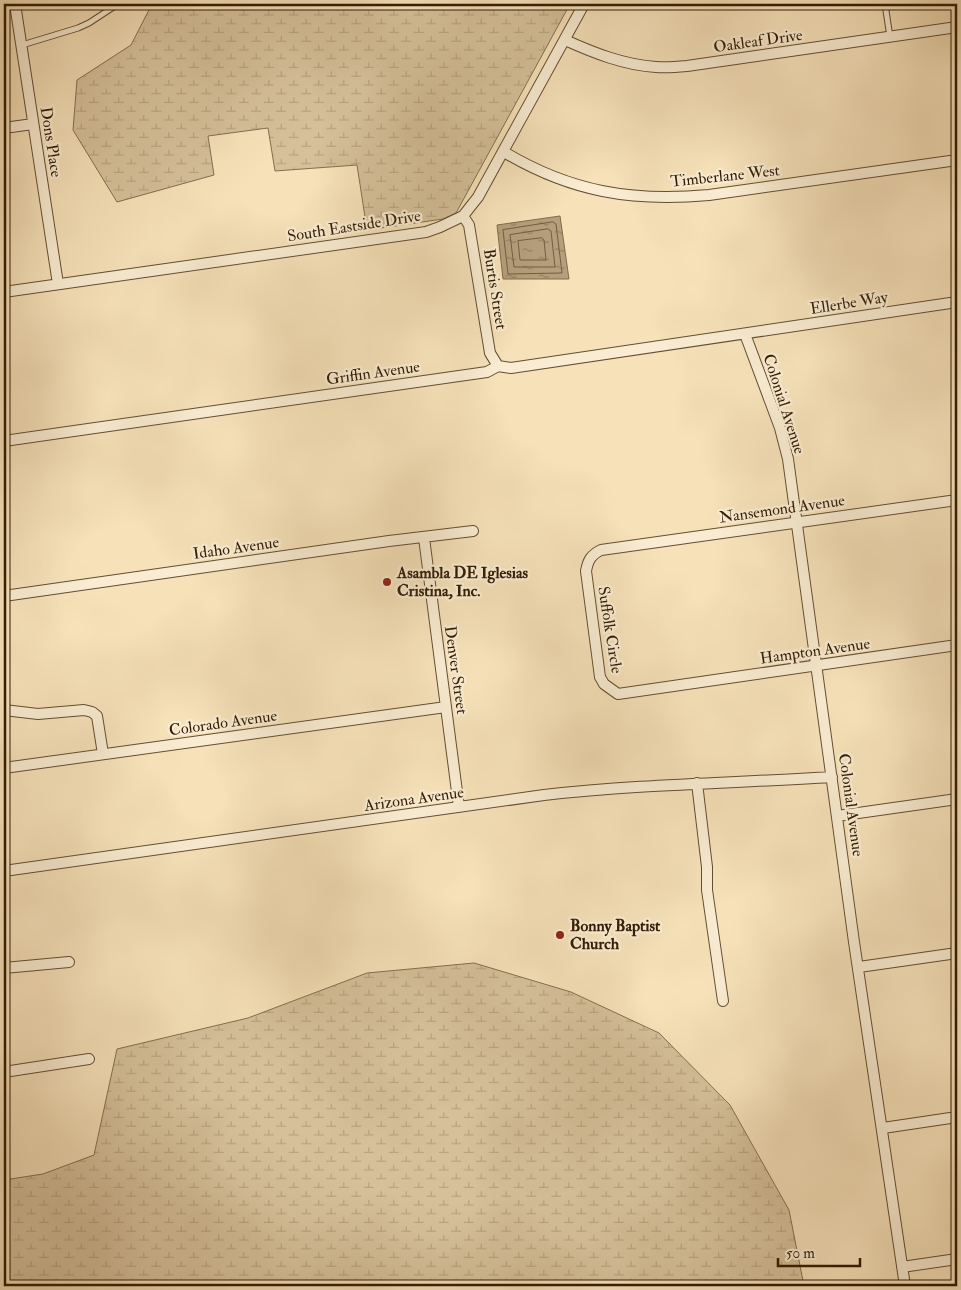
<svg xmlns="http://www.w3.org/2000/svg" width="961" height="1290" font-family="'IM FELL Double Pica',serif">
<defs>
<pattern id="wetland-marsh" width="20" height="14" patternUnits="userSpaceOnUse" patternTransform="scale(1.25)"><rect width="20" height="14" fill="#d5c09a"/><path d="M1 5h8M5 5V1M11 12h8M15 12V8" fill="none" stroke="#b7a483"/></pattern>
<pattern id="water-ripples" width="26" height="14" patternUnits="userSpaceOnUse" patternTransform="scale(1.25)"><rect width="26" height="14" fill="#b49e7b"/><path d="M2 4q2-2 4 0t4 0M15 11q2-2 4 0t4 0" fill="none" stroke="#938063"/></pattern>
</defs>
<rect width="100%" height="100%" fill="#f6e1b9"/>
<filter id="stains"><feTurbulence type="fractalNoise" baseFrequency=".004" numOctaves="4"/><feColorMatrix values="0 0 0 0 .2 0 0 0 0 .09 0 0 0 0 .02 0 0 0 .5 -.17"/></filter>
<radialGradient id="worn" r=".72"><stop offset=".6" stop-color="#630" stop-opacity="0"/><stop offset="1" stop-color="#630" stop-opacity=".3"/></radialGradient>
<path fill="url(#wetland-marsh)" stroke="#846e4f" d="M152,4H570L456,213L443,219L367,230L357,165L275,171L268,128L208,136L214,175L117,202L73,130L77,80L131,45Z
M474,963L571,992L659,1033L730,1105L789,1210L804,1286H4V1180L43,1174L94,1155L117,1049L248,1018L367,973Z"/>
<path fill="url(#water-ripples)" stroke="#806a4b" d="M560,216L569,279H503L497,225Z"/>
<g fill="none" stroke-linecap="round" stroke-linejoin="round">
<path stroke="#745d40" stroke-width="1" d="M553,222L556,224L562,273L508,274L503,230Z
M548,229L551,231L555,267H514L510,235Z
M542,238L544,240L546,260H520L518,241Z"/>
<defs>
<path id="service" d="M885,4L890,37
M22,45L78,28L89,23L118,4"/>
<path id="minor" d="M15,4L58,284
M565,40C594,53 624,65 656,67C666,68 677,67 687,66L957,27
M4,128L33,124
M504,152C571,192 632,202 709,195L957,160
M463,216L469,225L490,353L498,366
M4,292L426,232L440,227L463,216L478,197L584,4
M745,334L780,428L788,459L854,942L905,1286
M4,441L487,372L498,366L511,368L957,302
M957,500L601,550C591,555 588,560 586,571L600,677L604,684L618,694L957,645
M424,538L459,807
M4,596L389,541L473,531
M4,710L38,714L84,710L92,712L97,716L103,754
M4,768L446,707
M697,783L707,867V890L723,1001
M837,816L957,799
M4,871L544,795C640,784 736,783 832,777
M859,967L957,953
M4,968L69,962
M4,1072L89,1059
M883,1128L957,1117
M902,1267L957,1259"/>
</defs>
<use href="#service" stroke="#644d31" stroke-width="7"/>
<use href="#minor" stroke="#644d31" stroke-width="12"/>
<use href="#service" stroke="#f9ecd2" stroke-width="5"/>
<use href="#minor" stroke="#f9ecd2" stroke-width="10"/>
</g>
<g fill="#8f2418" stroke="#f9ecd2" stroke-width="2">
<circle cx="387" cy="582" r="5"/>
<circle cx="560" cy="935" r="5"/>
</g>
<g text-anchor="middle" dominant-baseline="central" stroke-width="4.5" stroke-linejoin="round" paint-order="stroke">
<g font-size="16" fill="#331c04" stroke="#f9ecd2">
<text transform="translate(758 41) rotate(-8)">Oakleaf Drive</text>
<text transform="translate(51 142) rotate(81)">Dons Place</text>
<text transform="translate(725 176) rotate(-6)">Timberlane West</text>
<text transform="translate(354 226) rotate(-9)">South Eastside Drive</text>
<text transform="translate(495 289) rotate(81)">Burtis Street</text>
<text transform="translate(849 303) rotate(-9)">Ellerbe Way</text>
<text transform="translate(373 373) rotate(-8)">Griffin Avenue</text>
<text transform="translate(784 404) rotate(72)">Colonial Avenue</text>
<text transform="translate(782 509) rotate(-8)">Nansemond Avenue</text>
<text transform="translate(236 548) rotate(-8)">Idaho Avenue</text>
<text transform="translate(610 630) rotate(81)">Suffolk Circle</text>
<text transform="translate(815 651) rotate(-8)">Hampton Avenue</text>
<text transform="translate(456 670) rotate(82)">Denver Street</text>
<text transform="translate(223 723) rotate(-8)">Colorado Avenue</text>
<text transform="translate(414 799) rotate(-8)">Arizona Avenue</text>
<text transform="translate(851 805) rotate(82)">Colonial Avenue</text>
</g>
<g font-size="16" font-weight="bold" fill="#331c04" stroke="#f9ecd2" text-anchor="start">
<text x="397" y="573">Asambla DE Iglesias<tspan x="397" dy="18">Cristina, Inc.</tspan></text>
<text x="570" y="926">Bonny Baptist<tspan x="570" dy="18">Church</tspan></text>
</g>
</g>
<rect width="961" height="1290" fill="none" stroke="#f6e1b9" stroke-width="20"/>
<rect x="5" y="5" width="951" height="1280" fill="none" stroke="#331c04" stroke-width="2.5"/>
<rect x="10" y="10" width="941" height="1270" fill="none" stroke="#331c04"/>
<path d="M778 1258v8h82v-8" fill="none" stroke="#331c04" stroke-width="2.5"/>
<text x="786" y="1258" font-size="15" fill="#331c04" stroke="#f9ecd2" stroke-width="4" paint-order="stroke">50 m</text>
<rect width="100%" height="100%" filter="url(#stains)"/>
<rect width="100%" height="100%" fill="url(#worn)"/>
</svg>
